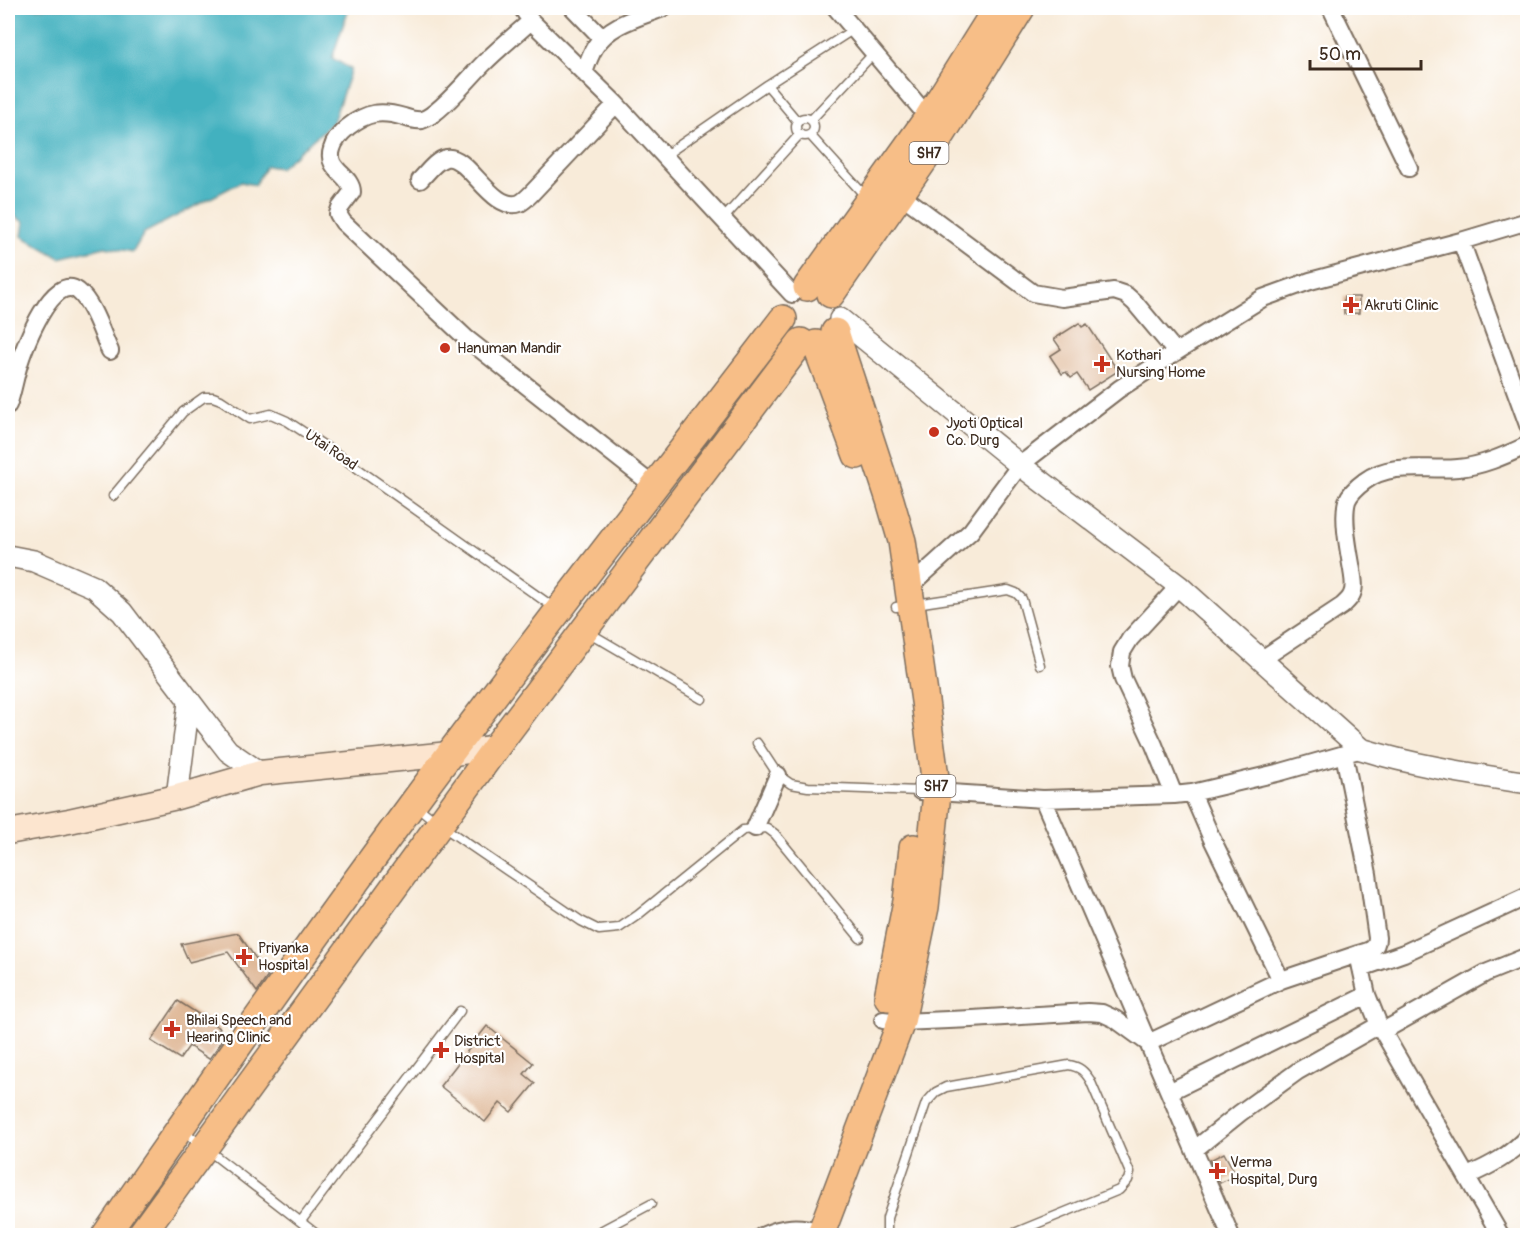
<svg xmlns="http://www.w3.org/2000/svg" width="1535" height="1243" font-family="Pangolin,sans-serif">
<rect width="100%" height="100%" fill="#fff"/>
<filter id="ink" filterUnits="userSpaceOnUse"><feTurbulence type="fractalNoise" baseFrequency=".0167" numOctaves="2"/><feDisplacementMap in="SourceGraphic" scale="12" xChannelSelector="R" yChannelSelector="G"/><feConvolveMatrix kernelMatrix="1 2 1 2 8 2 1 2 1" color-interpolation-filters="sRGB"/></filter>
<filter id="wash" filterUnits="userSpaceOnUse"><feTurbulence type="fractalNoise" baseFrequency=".008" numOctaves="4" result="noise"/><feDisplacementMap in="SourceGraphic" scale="24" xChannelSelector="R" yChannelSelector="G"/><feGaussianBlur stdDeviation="1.35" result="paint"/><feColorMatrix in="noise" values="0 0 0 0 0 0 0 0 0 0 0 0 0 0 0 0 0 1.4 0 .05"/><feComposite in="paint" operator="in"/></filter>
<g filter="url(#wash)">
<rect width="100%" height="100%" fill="#f8ebd9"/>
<path fill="#43b1bf" stroke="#3f6e6e" stroke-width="1.5" d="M9,8H349L332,58L351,69L333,122L280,168L266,166L255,185L241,182L144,233L133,252L105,247L60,258L22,236L24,222L8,212V12Z"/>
<g id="blocks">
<path fill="#ddb491" d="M1344,297H1359V313L1344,314Z
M1079,323L1082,327L1087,324L1118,371L1088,390L1077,374L1071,378L1066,372L1062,374L1050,356L1061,349L1054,339Z
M238,933L268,976L257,992L228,952L189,962L181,944Z
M178,1001L220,1028L215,1036L222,1041L209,1059L189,1046L180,1059L151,1041Z
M487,1026L533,1063L524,1074L535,1083L511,1112L500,1103L485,1122L440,1086Z
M1224,1153L1236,1175L1220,1183L1210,1160Z"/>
</g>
</g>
<g filter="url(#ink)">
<use href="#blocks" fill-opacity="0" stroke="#7d6e5f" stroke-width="1.5"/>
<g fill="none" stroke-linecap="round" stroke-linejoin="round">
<defs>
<path id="service" d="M767,85L798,122
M796 127a9 9 0 1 1 18 0a9 9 0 1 1-18 0Z
M811,120L874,53
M810,135L866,197
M664,156L767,85L854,29
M723,219L800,134
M113,496L183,412L204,397H213L221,400L250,419L271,414L287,421L340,456L556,609
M896,607L1008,590L1016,593L1022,599L1040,665
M588,632L702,699
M757,743L778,775L791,784L808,787L920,791
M415,805L439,824L581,921L599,930L619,928L638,915L743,830L767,828L775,834L860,938
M182,1130L319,1236
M301,1221L460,1011
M591,1236L651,1204
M887,1236V1218L926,1103L936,1092L946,1087L1069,1065C1080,1067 1084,1071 1090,1080L1130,1173L1128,1180L1119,1190L1007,1236"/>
<path id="minor" d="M522,8L531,21L616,104L792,294
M573,8L602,38
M836,8L934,124
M1331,8L1409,168
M531,21C515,35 498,49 483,64C469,78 439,115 422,120C415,121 410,119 404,117C381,110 367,112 348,127C342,132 334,141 332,149C325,170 352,175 352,192L340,208L338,214L343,222L466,338L655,487
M584,73C587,64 590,55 595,47C609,24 640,17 663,8
M420,180C427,173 436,160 446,158C468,153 492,214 520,203C524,201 528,197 531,194L616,104
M900,194L1033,293L1062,298L1114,291L1126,295L1135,303L1176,352
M1461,241L1528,425
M8,405C13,391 15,376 20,361C25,345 53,272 78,291C93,303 102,334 110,351
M909,587L971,531L1020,465L1119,389L1176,352L1263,298L1310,281L1461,241L1528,221
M1262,659L1342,606C1345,603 1349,600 1351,596C1356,588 1353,578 1352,570C1349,552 1342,519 1347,501C1350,493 1358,486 1365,481C1392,461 1427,471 1458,468C1483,466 1506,455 1528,445
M1344,754L1368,874L1377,938C1377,950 1368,951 1358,954L1367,995L1379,1025L1501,1236
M920,791L1043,799L1174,795L1192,793L1281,772L1355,751
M1192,793L1212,839L1281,980
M1174,795L1154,745L1123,679L1120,666L1122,652L1130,639L1179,586
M1043,799L1231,1236
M755,828L778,775
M1361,968L1404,953L1528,896
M883,1020L901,1022L972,1019L1088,1012L1102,1013L1115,1019L1148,1043L1281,980L1358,954
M1383,1031L1486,973L1528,956
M1169,1092L1367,995
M1194,1150L1240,1113L1298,1071L1379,1025
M1467,1176C1490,1166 1511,1155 1528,1136
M762,1236C783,1226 799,1225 821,1232"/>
<path id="tertiary" d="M840,319L1020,465L1179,586L1361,749C1416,766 1471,774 1528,783
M8,556L34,561L94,587L122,612L207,724L228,751L260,773
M177,797L189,702"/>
<path id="secondary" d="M8,832L69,821L177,797L260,773L449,754L496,747"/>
<path id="primary" d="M807,287L928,118L997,8
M831,294L942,134L1021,8
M816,344L857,455
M888,997L907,901L913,848
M105,1236C206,1090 309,944 414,802C534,639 660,480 783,319
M140,1236L496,747L801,342
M820,1236L901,1022L925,907L937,793L925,701L902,541L890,500L835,332"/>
</defs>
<use href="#service" stroke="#7d6e5f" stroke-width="11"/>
<use href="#minor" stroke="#7d6e5f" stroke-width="20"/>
<use href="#tertiary" stroke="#7d6e5f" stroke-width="24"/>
<use href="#secondary" stroke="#7d6e5f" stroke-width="27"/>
<use href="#primary" stroke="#7d6e5f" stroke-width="30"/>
<use href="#service" stroke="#fff" stroke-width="8"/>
<use href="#minor" stroke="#fff" stroke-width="16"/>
<use href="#tertiary" stroke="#fff" stroke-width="21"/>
<use href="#secondary" stroke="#fce5cf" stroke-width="24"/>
<use href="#primary" stroke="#f7be87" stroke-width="27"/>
</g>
</g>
<g fill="#c8321e" stroke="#fff" stroke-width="2">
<path d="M1348 296h6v6h6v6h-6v6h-6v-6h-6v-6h6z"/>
<circle cx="445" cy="348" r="6"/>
<path d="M1099 355h6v6h6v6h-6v6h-6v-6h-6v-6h6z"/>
<circle cx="934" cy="432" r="6"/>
<path d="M241 948h6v6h6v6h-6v6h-6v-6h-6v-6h6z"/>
<path d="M169 1020h6v6h6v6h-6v6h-6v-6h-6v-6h6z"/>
<path d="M438 1041h6v6h6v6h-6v6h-6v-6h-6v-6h6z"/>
<path d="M1214 1162h6v6h6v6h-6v6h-6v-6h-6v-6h6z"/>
</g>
<g text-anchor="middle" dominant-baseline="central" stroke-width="4.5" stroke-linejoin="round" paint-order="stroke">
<g fill="#fff" stroke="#766a62" stroke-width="1.5">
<rect x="909.5" y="142" width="39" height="22" rx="4.5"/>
<rect x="916.5" y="775" width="39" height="22" rx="4.5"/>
</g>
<g font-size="14" font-weight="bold" fill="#3b2a1e">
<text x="929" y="153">SH7</text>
<text x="936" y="786">SH7</text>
</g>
<g font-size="15" fill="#3b2a1e" stroke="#fff" text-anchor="start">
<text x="1364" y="305">Akruti Clinic</text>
<text x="457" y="348">Hanuman Mandir</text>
<text x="1116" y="355">Kothari<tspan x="1116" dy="17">Nursing Home</tspan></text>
<text x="946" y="423">Jyoti Optical<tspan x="946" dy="17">Co. Durg</tspan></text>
<text x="258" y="948">Priyanka<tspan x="258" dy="17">Hospital</tspan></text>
<text x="186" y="1020">Bhilai Speech and<tspan x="186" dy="17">Hearing Clinic</tspan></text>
<text x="454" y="1041">District<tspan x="454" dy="17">Hospital</tspan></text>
<text x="1230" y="1162">Verma<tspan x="1230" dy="17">Hospital, Durg</tspan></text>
</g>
<g font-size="15" fill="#3b2a1e" stroke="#fff">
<text transform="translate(331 450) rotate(34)">Utai Road</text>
</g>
</g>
<rect width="1535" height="1243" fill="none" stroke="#fff" stroke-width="30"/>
<path d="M1310 60v9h111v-9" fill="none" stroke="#3b2a1e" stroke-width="3"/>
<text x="1319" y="60" font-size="18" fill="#3b2a1e" stroke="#ffffff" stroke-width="4.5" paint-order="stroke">50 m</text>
</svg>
